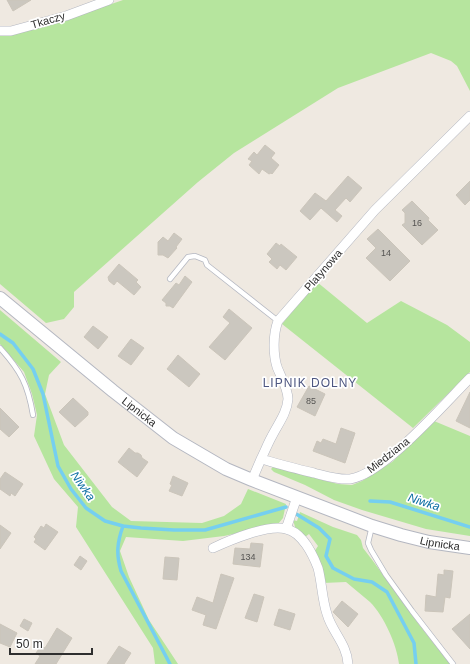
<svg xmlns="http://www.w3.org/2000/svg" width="470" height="664" font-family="Helvetica,sans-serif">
<rect width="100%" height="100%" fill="#efe9e1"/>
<path fill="#b6e59e" d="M123,0H470V91L457,66L451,61L431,53L338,88L234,153L198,182L74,292V307L64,319L46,323L0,284V35L77,16Z
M317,282L367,323L401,301L447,325L470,342V372L413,428L282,324Z
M0,310L61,362L49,375L45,394L64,445L112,507L131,521L202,523L224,516L241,504L248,489L286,504L283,518L278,524L224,536L183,541L126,537L120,551L129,577L149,620L178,664H155L153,648L76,527L78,507L54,479L34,436L37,415L32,394L24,372L0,344Z
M434,421L470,436V536L426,529L362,510L334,500L305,485L274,472L271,469L273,467L338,484L352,485L362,481L392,462L407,448Z
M300,512L333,527L357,535L361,540L363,548L373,561L420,626L450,664H399C397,645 384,616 370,602C362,595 354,589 346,582L323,583L314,552L318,546L309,534L305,537L296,530L293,520L297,521Z"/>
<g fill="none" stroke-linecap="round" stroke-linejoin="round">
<path stroke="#75cff0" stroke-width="3.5" d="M0,334L13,343L33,369L43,394L58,466L71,489L86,508L105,521L123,526L141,528L174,530H205L286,507
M370,501L390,502L470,527
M293,512L319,528L330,539L326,556L333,568L354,579L372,582L387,592L414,643L416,664
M123,526C117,543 116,554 121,571L170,664"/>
</g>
<path fill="#cbc7bf" stroke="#cbc5ba" d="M7,0H31L13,11Z
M265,145L275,153L271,158L279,165L272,174L271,173L269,174L262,169L259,174L249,165L252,161L248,159L254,152L257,155Z
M348,176L362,188L350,202L346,198L335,210L342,216L337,222L321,208L310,220L300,211L315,193L326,201Z
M470,181V200L465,205L456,195Z
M412,201L429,218L428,220L438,230L422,245L402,225L405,223V213L402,210Z
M378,229L410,261L390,281L366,258L376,248L367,239Z
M174,233L182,239L176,247L177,248L168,258L163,255H158V242L163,237L168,241Z
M276,243L280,246L281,244L297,257L286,270L280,265L277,269L269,262L272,259L267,254Z
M119,264L138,280L136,282L141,287L134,295L117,281L114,285L109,281L108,277Z
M185,276L192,282L173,308L170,306H166V303L162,300L176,283L179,285Z
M229,309L252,328L225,360L209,347L230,323L223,317Z
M93,326L108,337L98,349L84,337Z
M131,339L144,348L131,365L118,356Z
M178,355L200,374L189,387L167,369Z
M309,386L325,394L315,416L297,407Z
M470,392V428L456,421Z
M73,398L88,412V415L75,427L59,412Z
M0,408L19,427L9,437L0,429Z
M341,428L355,433L345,463L313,451L317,441L321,443L323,439L336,444Z
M129,448L135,453H138L141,455L142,458L148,462L137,477L118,462Z
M5,472L23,484L15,496L11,493L10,496L0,489V479Z
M173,476L188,483L182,496L169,491L172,485L170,484Z
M46,524L58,532L45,550L34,542L36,539L34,537L41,526L44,528Z
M0,525L11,533L0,549Z
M251,543L263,544L260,567L233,564L235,548L250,549Z
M80,556L87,561L81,570L74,565Z
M165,557L179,558L177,580L163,579Z
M444,570L453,571L450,598L445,597L443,612L425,611L426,595L436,597L438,574L444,575Z
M221,574L234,578L216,629L203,625L206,615L192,610L197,597L213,603Z
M254,594L264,597L257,622L245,618Z
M342,601L358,614L348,627L333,612Z
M279,609L295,614L290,630L274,625Z
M470,614V649L452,629Z
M24,619L32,623L28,631L20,626Z
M0,624L17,633L10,647L0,643Z
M57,628L72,638L56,664H35L40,656L36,653L41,646L45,648Z
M119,646L131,653L124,664H107Z"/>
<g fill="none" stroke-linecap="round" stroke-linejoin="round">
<defs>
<path id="lane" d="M170,279L188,257L195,256L205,260L207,265L278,321
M0,348C21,371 28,385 33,415
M372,526L368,543L371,550L386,575L412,611L453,664"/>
<path id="street" d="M0,31H11L66,16L109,0
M261,459C265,451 268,443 272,436C278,424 287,413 288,399C288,389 281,377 277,367C273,354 273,334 278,321L375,210L470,116
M252,480L261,459C279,464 296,469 314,473C326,476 338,480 350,479C383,475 446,402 470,378
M286,529L297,497
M213,548C230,540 268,524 286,529C302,532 313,555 318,568C322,583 322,599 327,614C332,632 347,644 348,664"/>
<g id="secondary">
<path id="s1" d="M0,298L113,391L173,438L226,469L252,480L372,526L401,535L429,542L470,548"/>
</g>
</defs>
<use href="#lane" stroke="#b4b7c1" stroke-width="6"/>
<use href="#street" stroke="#b4b7c1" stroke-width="10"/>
<use href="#secondary" stroke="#b4b7c1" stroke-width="14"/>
<use href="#lane" stroke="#fff" stroke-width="4.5"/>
<use href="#street" stroke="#fff" stroke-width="9"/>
<use href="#secondary" stroke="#fff" stroke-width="12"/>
</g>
<g text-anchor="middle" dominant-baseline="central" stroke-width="3.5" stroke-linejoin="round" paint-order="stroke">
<g font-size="9" fill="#555452">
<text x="417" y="223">16</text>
<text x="386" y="253">14</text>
<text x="311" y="401">85</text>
<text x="248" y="557">134</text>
</g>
<g font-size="11" fill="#2e2e2e" stroke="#fff">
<text transform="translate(48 20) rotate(-16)">Tkaczy</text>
<text transform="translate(323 270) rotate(-49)">Platynowa</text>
<text stroke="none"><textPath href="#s1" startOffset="180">Lipnicka</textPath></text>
<text transform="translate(388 455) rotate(-38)">Miedziana</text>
<text stroke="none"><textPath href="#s1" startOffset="511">Lipnicka</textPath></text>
</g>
<g font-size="12" letter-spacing="1" fill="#4d5680" stroke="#fff">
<text x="310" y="383">LIPNIK DOLNY</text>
</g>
<g font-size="12" font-style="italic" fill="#0d6fa3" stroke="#fff">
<text transform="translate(83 486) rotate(55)">Niwka</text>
<text transform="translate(424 502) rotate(18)">Niwka</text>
</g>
</g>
<path d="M10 648v6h82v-6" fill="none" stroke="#2e2e2e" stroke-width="2"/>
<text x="16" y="648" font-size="12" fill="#2e2e2e" stroke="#ffffff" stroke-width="3" paint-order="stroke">50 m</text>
</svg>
